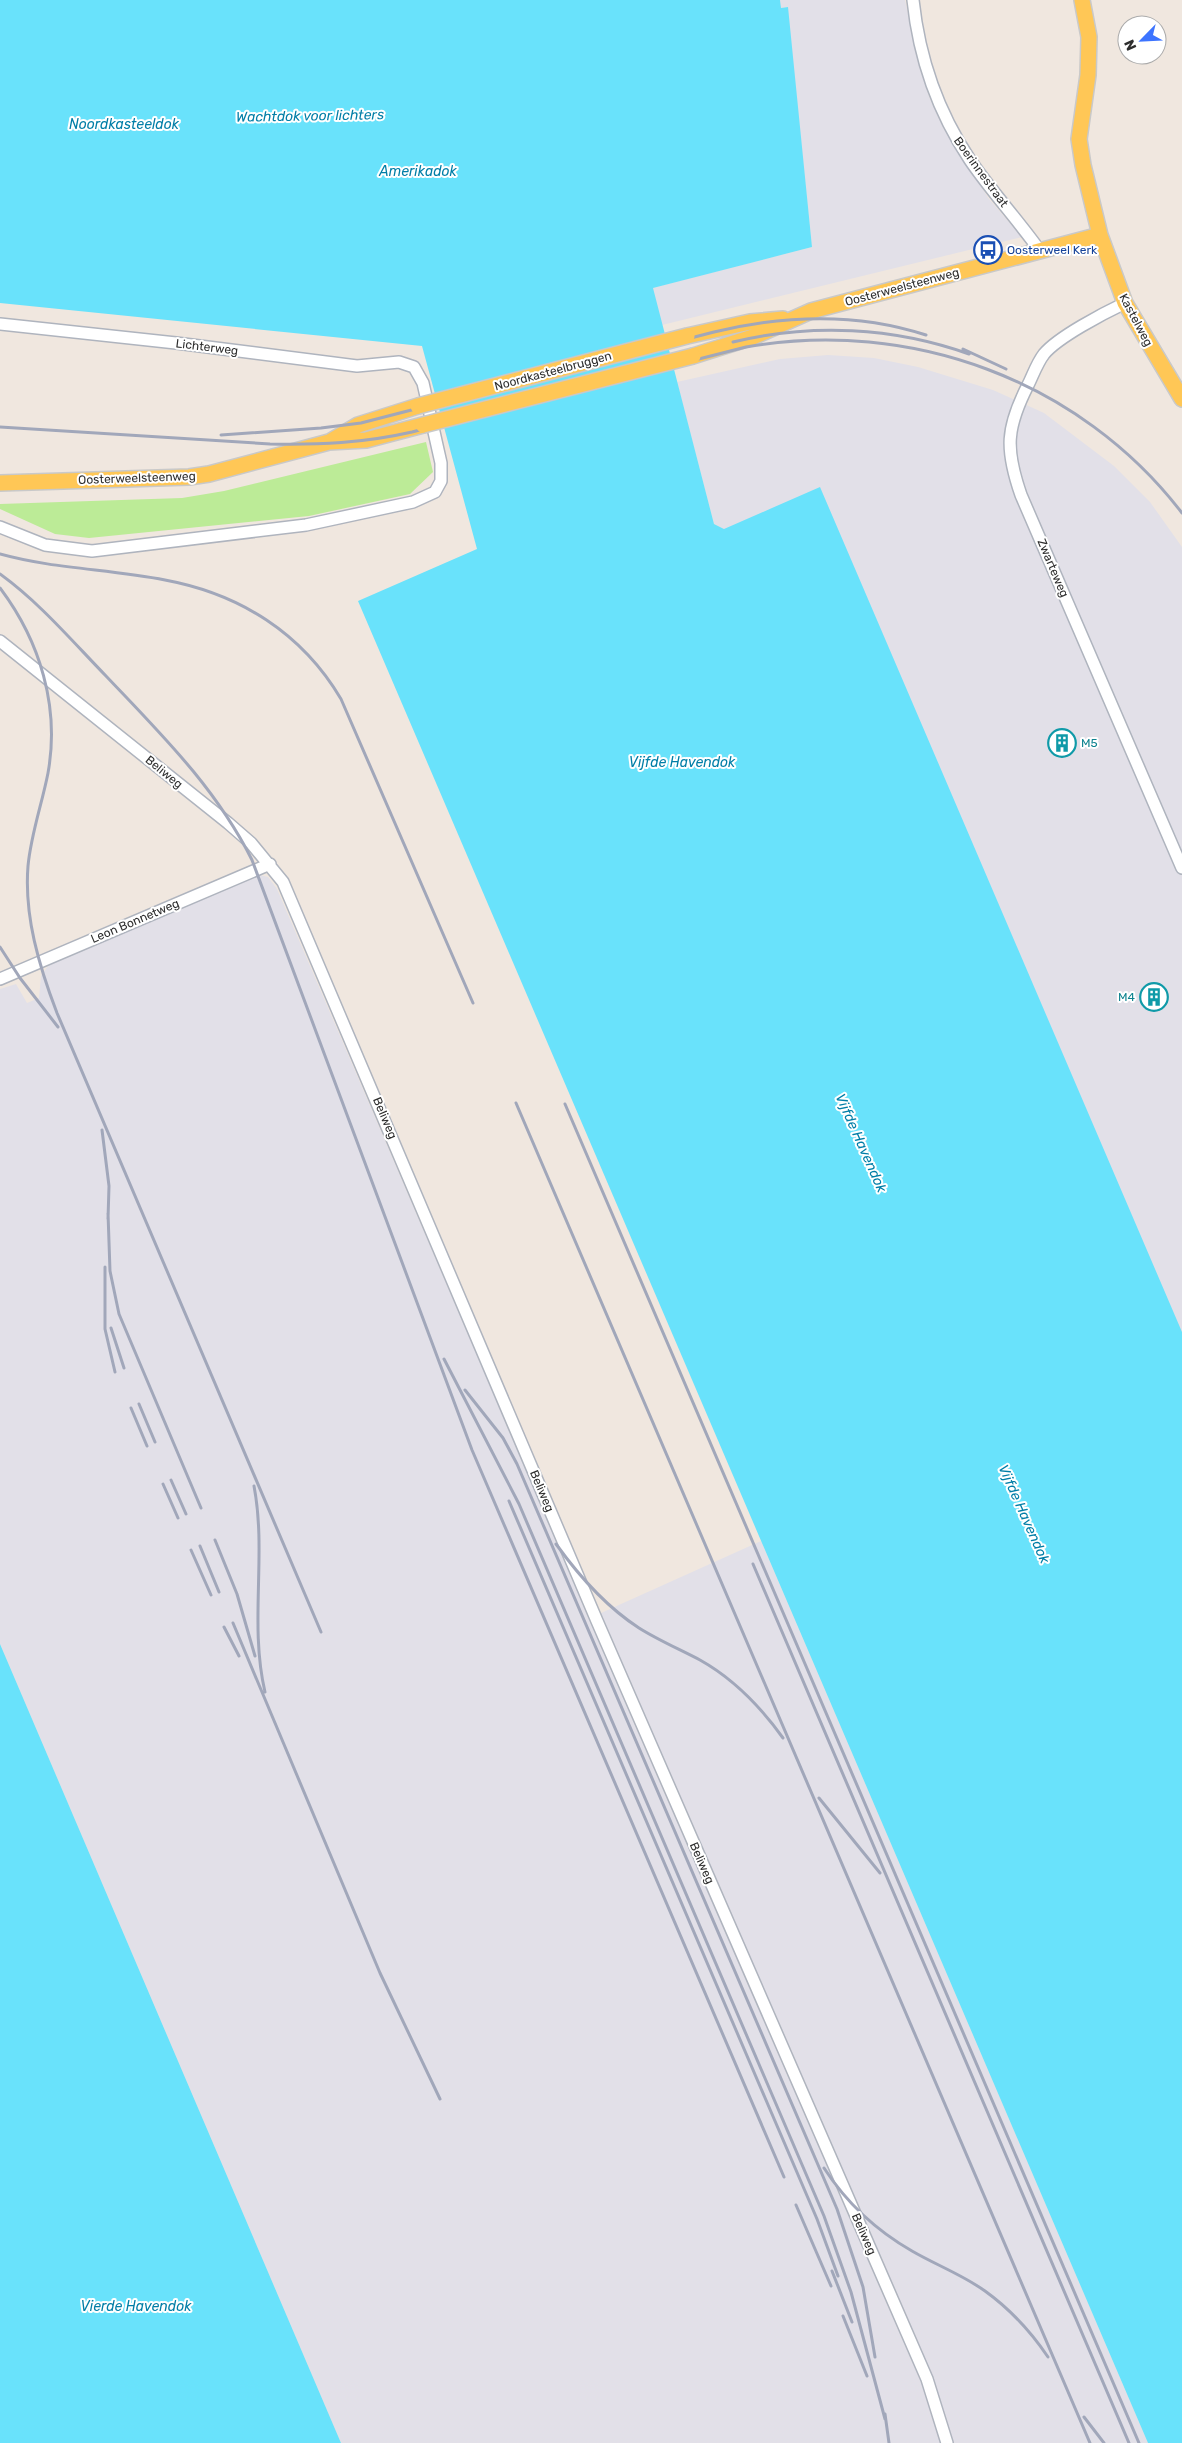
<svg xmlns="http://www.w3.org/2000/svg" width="1182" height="2443" font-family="Rubik,sans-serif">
<rect width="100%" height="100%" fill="#f0e7df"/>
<path fill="#e2e0e8" d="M780,0H905L920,69L930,99L944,129L989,199L1022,237L662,325L652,288L812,247L787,7L781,8Z
M828,355L874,358L918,367L993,390L1044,413L1114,466L1150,502L1182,547V1332L724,529L714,524L677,382L780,359Z
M260,875L268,877L277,889L590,1618L761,1541L1148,2443H341L0,1644V989L16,984L27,1003L39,998L41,976L50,963Z"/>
<path fill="#bceb97" d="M426,442L433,472L410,494L309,516L89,538L55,534L0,509V504L182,498L224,491Z"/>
<path fill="#69e2fb" d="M0,0H780L781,8L788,7L812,247L653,288L714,524L724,529L820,487L1182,1332V2443H1148L358,601L477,549L422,346L0,303Z
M0,1644L341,2443H0Z"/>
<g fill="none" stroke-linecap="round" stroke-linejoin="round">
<defs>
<path id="minor" d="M913,0C919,57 938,112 970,160C991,191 1018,220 1040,251
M1125,303C1104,313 1058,337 1044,354C1037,363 1033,375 1028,385C1006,428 1005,449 1021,495L1182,868
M0,324L176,343L357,366L399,362L414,367L423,383L441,463V481L435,492L413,502L306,525L92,551L45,545L0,527
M0,641L228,823L251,843L283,882L597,1621L927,2379L947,2443
M0,979L270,864"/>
<path id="major" d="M1082,0L1089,37L1088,75L1079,139L1083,165L1100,235L1125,303L1182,399
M687,336L750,322L783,319
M693,356L753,337L811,311L1100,235
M331,441L358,425L418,406
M0,483L189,477L209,474L329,442L366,440L423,425"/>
</defs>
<use href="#minor" stroke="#afb4be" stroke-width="14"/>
<use href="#major" stroke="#c9c9c9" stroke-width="18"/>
<use href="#minor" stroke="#fff" stroke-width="11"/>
<use href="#major" stroke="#ffc756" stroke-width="15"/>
<path stroke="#a1a7ba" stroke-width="3" d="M733,342C812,323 893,327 969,354
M963,349L1006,369
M0,427L270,444C319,445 364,443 412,432L746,347C910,318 1080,380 1182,513
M221,435L321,428L361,423L714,332C785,315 856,312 926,335
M0,554C54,569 110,569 165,580C240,594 302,633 341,699L473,1003
M0,574C40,603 72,641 106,676C161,734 216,788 252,860L472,1450L784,2177
M0,588C40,641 60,707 48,773C42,804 31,834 28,866C24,916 39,966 57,1013L321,1632
M0,947L20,978L58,1027
M516,1103L1090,2443
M565,1104L1139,2443
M102,1130L109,1186L108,1219
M108,1213L110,1271L119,1314L201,1508
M105,1267V1329L115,1372
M111,1328L124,1368
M444,1359L519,1504L824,2216L851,2292L885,2419
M465,1390L503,1438L517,1464L837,2209L863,2287L875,2357
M139,1404L155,1442
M131,1408L147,1446
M171,1480L186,1514
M163,1484L178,1518
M254,1486C267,1554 249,1624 265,1692
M509,1501L817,2219L838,2276
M215,1540L237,1594L255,1656
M556,1544C579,1576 605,1606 639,1628C658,1640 679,1649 700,1660C734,1679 760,1706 783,1738
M200,1546L219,1592
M191,1550L211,1595
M753,1564L1129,2443
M233,1623L380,1973L440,2099
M224,1627L239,1656
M819,1798L880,1873
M824,2168C846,2202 877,2231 912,2251C936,2265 963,2275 985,2291C1010,2309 1031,2332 1048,2357
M796,2205L831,2286
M832,2271L852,2322
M843,2316L867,2376
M885,2414L889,2443
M1084,2417L1104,2443"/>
<defs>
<path id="major-bridge" d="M418,406L687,336
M423,425L693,356"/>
</defs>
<use href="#major-bridge" stroke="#c9c9c9" stroke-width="18" stroke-linecap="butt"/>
<use href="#major-bridge" stroke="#ffc756" stroke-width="15"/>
</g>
<defs>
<symbol id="bus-ring" viewBox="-11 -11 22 22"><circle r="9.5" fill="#fff" stroke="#1a4fb4" stroke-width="1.5"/><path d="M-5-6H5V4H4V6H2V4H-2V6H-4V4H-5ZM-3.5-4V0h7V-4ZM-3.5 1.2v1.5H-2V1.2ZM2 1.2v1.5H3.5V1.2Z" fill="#1a4fb4"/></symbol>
<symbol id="building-ring" viewBox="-11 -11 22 22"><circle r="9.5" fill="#fff" stroke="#0f9aa8" stroke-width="1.5"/><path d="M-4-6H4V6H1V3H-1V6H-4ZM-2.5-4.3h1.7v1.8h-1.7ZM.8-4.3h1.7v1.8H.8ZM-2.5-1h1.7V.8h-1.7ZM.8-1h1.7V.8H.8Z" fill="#0f9aa8"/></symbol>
</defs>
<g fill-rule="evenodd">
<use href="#bus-ring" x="972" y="234" width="32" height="32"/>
<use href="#building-ring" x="1046" y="727" width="32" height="32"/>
<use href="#building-ring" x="1138" y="981" width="32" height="32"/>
</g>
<g text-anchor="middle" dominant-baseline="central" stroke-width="4" stroke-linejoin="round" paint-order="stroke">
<g font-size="12" fill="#2e2e2e" stroke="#fff">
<text transform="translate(981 172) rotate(54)">Boerinnestraat</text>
<text transform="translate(902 287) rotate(-15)">Oosterweelsteenweg</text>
<text transform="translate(1136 320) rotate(62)">Kastelweg</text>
<text transform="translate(207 347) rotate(7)">Lichterweg</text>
<text transform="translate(553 371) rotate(-15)">Noordkasteelbruggen</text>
<text transform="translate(137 478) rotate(-2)">Oosterweelsteenweg</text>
<text transform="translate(1053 568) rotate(67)">Zwarteweg</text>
<text transform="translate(164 772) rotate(39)">Beliweg</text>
<text transform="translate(135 921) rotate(-23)">Leon Bonnetweg</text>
<text transform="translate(385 1118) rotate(67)">Beliweg</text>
<text transform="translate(542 1491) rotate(67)">Beliweg</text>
<text transform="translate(702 1863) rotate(66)">Beliweg</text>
<text transform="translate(864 2234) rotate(66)">Beliweg</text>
</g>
<g font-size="12" fill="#164399" stroke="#fff" text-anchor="start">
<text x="1007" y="250">Oosterweel Kerk</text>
</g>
<g font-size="12" fill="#0d838f" stroke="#fff" text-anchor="start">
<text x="1081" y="743">M5</text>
<text x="1135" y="997" text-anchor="end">M4</text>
</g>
<g font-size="14" font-style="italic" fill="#017ea7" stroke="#fff">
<text transform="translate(310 116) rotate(-1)">Wachtdok voor lichters</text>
<text x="124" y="124">Noordkasteeldok</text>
<text x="418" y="171">Amerikadok</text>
<text x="682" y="762">Vijfde Havendok</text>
<text transform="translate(861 1143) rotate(66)">Vijfde Havendok</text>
<text transform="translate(1024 1514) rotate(66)">Vijfde Havendok</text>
<text x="136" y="2306">Vierde Havendok</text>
</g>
</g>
<g transform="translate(1142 40) rotate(246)"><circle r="24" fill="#ffffff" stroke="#ababab"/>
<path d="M0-4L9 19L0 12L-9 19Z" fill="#3d74ff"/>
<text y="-8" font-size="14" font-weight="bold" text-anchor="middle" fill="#2e2e2e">N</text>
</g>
</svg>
